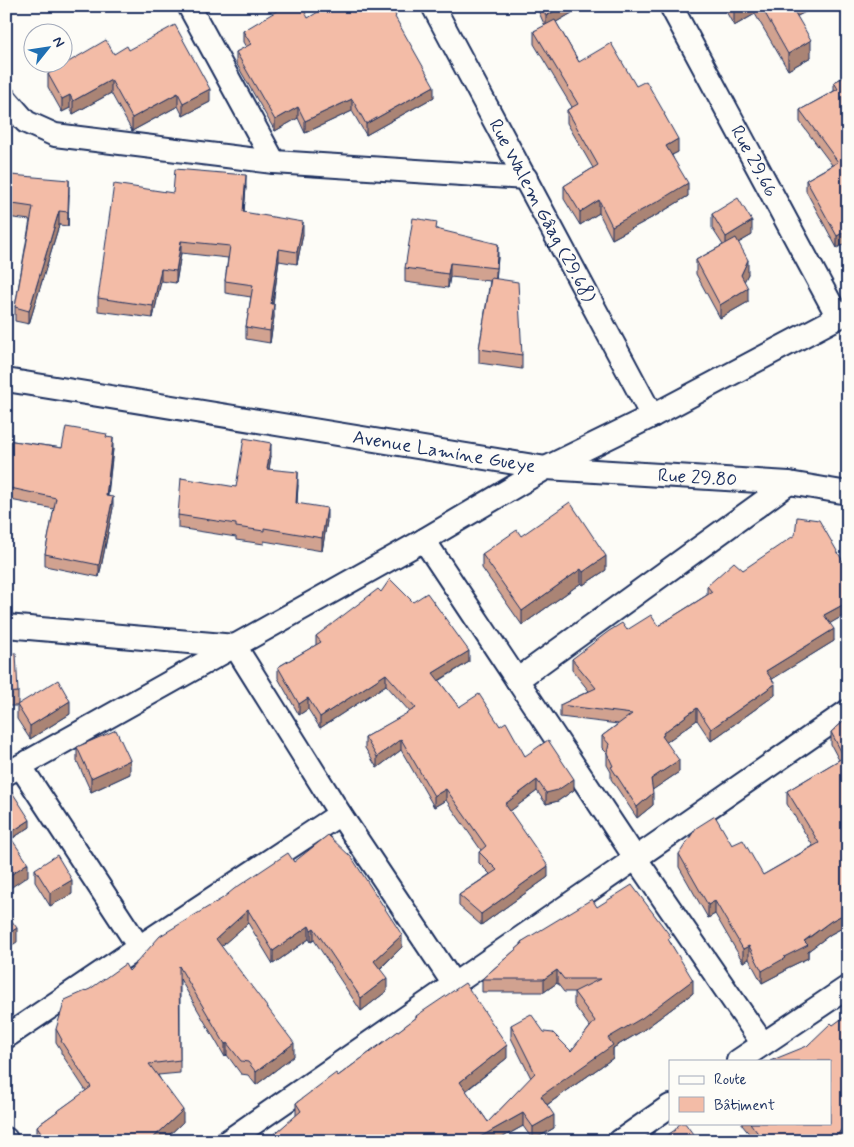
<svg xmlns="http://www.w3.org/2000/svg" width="854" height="1147" font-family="Mynerve,sans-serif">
<rect width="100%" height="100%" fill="#fdfcf7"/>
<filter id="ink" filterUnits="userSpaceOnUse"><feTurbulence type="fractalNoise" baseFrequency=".02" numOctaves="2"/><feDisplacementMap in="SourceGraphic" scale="10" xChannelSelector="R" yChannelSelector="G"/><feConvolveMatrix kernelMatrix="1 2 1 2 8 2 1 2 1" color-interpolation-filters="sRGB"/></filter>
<g filter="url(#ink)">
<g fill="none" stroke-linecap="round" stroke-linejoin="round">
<defs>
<g id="street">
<path d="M189,6L274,162"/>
<path id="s1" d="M433,6L652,416"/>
<path id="s2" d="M671,6L838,317"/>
<path d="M6,99L26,122L55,135L274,162L526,178"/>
<path id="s3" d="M6,380L546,468L789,483L848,493"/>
<path d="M424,540L636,859L763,1044"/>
<path d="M6,626L235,646L340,814L453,983"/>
<path d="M517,680L789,483"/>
<path d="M21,767L139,947"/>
<path d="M6,774L424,540L546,468L652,416L848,312"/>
<path d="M6,1037L139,947L340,814"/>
<path d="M738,1061L848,987"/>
<path d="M6,1139L7,1141"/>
<path d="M228,1141L848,711"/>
<path d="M620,1141L670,1106"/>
</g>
</defs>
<use href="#street" stroke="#1b2f5e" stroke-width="26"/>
<use href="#street" stroke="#fdfcf7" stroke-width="22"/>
</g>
<path fill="#d1a290" stroke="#1b2f5e" d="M536,6H584L556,22L579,62L636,86L665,116L678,152L672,155L688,196L657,215L612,239L599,213L580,225L564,199V186L593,168L567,123V110L572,107L534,44V31L545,26Z
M723,6H817L797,16L811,57L788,70L755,14L734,26Z
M349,10L396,20L434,97L366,135L352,111L305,133L298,118L275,131L236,63V52L246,47L243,42V31Z
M129,50L210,102L183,116L178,106L132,131L111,93L73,114L70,108L62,112L48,87V74Z
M848,75L837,248L806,191V180L832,165L800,122V110L834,91V82Z
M246,187L244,212L303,234L297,264L279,261L273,304L274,317L270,343L246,339V327L251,297L225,293V281L228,258L181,253L176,283L161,281L153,318L98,311V298L173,193Z
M6,194H69L68,226L59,225L29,324L15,321V307L30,220L6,217Z
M712,214L752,235L738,243L748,274L744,281L748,302L720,318L696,274V260L723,245L712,228Z
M437,229L498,257L496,279L522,355V369L479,363V349L490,281L450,277L448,288L405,282V268Z
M107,437L113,449L108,496L113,508L99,577L45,566V554L54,509L6,499V440L62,448Z
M271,456L269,469L298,485L297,503L327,521L322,551L264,541V544L236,540V537L178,528V515L236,487Z
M521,536L606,570L583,585L581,583L522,625L482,568V554Z
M743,570H848V613L830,623L834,641L772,679L775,695L711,741L697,720L666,742L679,772L652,790L653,805L637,818L611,779V772L607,765V753L602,748V736L618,724L560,717V705L589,691L572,670V659L627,630L658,626L707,595V586Z
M381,592L469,662L439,681L459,707L500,726L525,756L574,790L558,801L546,804L537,791L510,811L548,877L481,925L459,906V895L490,874L479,863V852L481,850L446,800L434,807L401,750L377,768L365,748V737L410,712L386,685L320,728L308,709L299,715L278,678V667L316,645V636Z
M6,653L18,692V705L70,714L30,739L17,719V706H6Z
M848,718V925L831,934L808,951V958L785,969V971L762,983L749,959L743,962L715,914L708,918L679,867V854L732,845L763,875L813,846L787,804V791L839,760L831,745V732Z
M77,747L130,774L91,792L77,761Z
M6,796L30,827L13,838L6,828Z
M294,862L402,947L380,969L387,991L361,1011L314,940L311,942L309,939L273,964L248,923L221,946L294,1056L256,1085L248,1075L241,1074L227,1055L225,1057L180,979V1073L158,1075L183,1122L163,1141H38L37,1139V1126L86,1091L61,1053V1050L56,1042V1029L129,971Z
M35,869L72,894L50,906L35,882Z
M597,907L671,943L693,993L642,1031L613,1048V1058L547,1105L554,1128L533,1140L523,1126L496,1141H270V1138L296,1116V1103L338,1076L416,1018V1016L507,1058L466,1091L488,1122L531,1078L511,1038V1025L544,1032L571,1051L590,1027L574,1005V992H564L557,983L544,992H482V979L521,945V942Z
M848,1014V1131L841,1141H755L742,1125V1123H830L807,1046Z"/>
<path fill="#aa8475" stroke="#1b2f5e" d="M563,6H584L546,28V16Z
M739,6H755V14L734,26V9Z
M790,6H817L790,20Z
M811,40V57L788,70V54Z
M111,80V93L73,114V101Z
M434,86V97L366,135V124Z
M210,89V102L183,116V103Z
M178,93V106L132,131V118Z
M70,95V108L62,112V99Z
M352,99V111L305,133V121Z
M298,107V118L275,131V120Z
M678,139V152L666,158V146Z
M246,175V187L243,225V212Z
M69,180V194L68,226V212Z
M688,183V196L657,215L612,239V226Z
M599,200V213L580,225V212Z
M59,211V225L29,324V311Z
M752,221V235L726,250V237Z
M303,222V234L297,264V252Z
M848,230V242L837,248V236Z
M181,241V253L176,283V271Z
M498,244V257L496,282V268Z
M279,249V261L271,316V304Z
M748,260V274L741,288V275Z
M450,263V277L448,288V274Z
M161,269V281L153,318V306Z
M748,288V302L720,318V305Z
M274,304V317L270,343V331Z
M113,438V449L106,507V496Z
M271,443V456L267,482V469Z
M298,472V485L296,516V503Z
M113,497V508L99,577V565Z
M327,508V521L322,551V538Z
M606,556V570L583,585V572Z
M581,569V583L522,625V611Z
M848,602V613L824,627V615Z
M834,629V641L766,683V671Z
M469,651V662L433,684V673Z
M386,674V685L320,728V717Z
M775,684V695L711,741V729Z
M308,698V709L299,715V704Z
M70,701V714L30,739V726Z
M697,708V720L664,744L662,736L663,733Z
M401,739V750L377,768V757Z
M130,760V774L91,792V778Z
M679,760V772L651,791V779Z
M574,779V790L558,801L546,804V793Z
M537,780V791L505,815V804Z
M446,789V800L434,807V796Z
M653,793V805L637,818V807Z
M30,820V827L13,838V831Z
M28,863V876L6,891V878Z
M548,866V877L481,925V914Z
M72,880V894L50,906V893Z
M715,901V914L708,918V905Z
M248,910V923L216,951V939Z
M848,912V925L831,934L808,951V958L785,969V971L762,983V971L784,957L831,921Z
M309,926V939L273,964V951Z
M17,928V942L6,949V935Z
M314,928V940L311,942V930Z
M402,935V947L374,974V961Z
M749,946V959L743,962V949Z
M557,970V983L544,992V979Z
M387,978V991L361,1011V998Z
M693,980V993L642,1031L613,1048V1058L541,1109V1096L608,1038Z
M227,1043V1055L225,1057V1044Z
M294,1043V1056L256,1085V1072Z
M507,1045V1058L460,1095V1082Z
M183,1110V1122L163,1141H150Z
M523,1113V1126L496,1141H473Z
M554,1115V1128L533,1140V1127Z
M848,1120V1131L841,1141H833Z"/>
<path fill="#f3bca7" stroke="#1b2f5e" d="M285,6H302L308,18L328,6H347L349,10L355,6H391L396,16L395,17L434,86L366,124L352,99L305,121L298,107L275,120L236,52L251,44L243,31Z
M541,6H563L546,16Z
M732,6H739L734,9Z
M761,6H791L811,40L788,54Z
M555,20L579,62L611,43L636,86L646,81L665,114H664L678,139L666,146L688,183L657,202L612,226L599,200L580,212L564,186L598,165L567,110L578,104L534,31Z
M175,25L210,89L183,103L178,93L132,118L111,80L73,101L70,95L62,99L48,74L106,40L114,54L127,46L129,50Z
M848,75V230L837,236L806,180L838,162L800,110L838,89L834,82Z
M175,169L246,175L243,212L303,222L297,252L279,249L271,304H274L270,331L246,327L253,285L225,281L230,246L181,241L176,271L161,269L153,306L98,298L114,184L173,193Z
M11,175L69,180L68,212L59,211L29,311L15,307L33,207L6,203V194Z
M738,198L752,221L726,237L712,214Z
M413,218L437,222L436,229L498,244L496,268L450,263L448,274L405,268Z
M736,238L748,260L741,275L748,288L720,305L696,260Z
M491,278L518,282L522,355L479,349Z
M66,427L107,434L106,437L113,438L106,496L113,497L99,565L45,554L56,498L6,487V440L62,448Z
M244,438L271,443L267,469L298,472L296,503L327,508L322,538L264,528V531L236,527V524L178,515L181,478L236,487Z
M570,502L606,556L583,572L581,569L522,611L482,554L517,530L521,536Z
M797,517L819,520L848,570V602L824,615L834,629L766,671L775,684L711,729L697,708L663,733L664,735L662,736L679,760L651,779L653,793L637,807L611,767L613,766L607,753L609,744L602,736L632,714L560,705L596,688L572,659L609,631L622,623L627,630L651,615L658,626L712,592L707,586L734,562L743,570L795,535Z
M390,579L413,602L427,593L469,651L433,673L459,707L479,694L500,726L506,722L525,756L548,740L574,779L558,790L546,793L537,780L505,804L548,866L481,914L459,895L497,870L479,852L486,846L446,789L434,796L401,739L377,757L365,737L416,708L386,674L320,717L308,698L299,704L278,667L321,642L316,636L378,589L381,592Z
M6,653H16L18,692L6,693Z
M58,680L70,701L30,726L17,705Z
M848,718V912L831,921L804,941L808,945L784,957L785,958L762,971L749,946L743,949L715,901L708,905L679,854L696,828L715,816L732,845L743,840L763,875L819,843L787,791L844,757L831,732Z
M116,730L130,760L91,778L77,747Z
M12,792L30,820L13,831L6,821V796Z
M6,831L28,863L6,878Z
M328,835L352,858L402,935L374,961L387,978L361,998L314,928L311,930L309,926L273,951L248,910L216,939L294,1043L256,1072L248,1062L241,1061L227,1043L225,1044L179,966L180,1060L149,1064L183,1110L150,1141H43L45,1139L37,1126L91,1087L61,1041L62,1040L56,1029L65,1000L90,989L125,964L129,971L160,936L223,898L234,889L288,853L294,862Z
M57,855L72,880L50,893L35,869Z
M632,885L671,937L668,939L693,980L642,1018L608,1038L613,1045L541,1096L554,1115L533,1127L523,1113L473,1141H272L270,1138L301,1111L296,1103L336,1073L338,1076L417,1017L416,1016L465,983L507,1045L460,1082L488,1122L535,1073L511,1025L531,1014L544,1032L553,1033L571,1051L595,1021L574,992L600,979H564L557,970L544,979H482L522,944L521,942L592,899L597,907Z
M6,913L17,928L6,935Z
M848,1014V1120L833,1141H764L750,1123H830V1061H770L807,1046L831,1023L833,1025Z
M680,1123H685L698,1141H661L660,1140L675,1130Z"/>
</g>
<g text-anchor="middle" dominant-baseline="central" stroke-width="4.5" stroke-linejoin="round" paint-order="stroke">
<g font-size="19" fill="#1b2f5e" stroke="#fdfcf7">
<text stroke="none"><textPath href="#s2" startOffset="176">Rue 29.66</textPath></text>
<text stroke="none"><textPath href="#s1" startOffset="232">Rue Walem Gâag (29.68)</textPath></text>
<text stroke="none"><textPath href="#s3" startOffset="444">Avenue Lamine Gueye</textPath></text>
<text stroke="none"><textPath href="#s3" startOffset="699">Rue 29.80</textPath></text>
</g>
</g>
<rect width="854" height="1147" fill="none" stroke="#fdfcf7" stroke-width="25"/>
<rect x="12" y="12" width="829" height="1122" fill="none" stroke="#1b2f5e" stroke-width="2" filter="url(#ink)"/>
<rect x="669" y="1060" width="162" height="65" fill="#fdfcf7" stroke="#a3aaba"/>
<rect x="679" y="1076" width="25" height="8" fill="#fdfcf7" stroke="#a3aaba"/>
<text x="714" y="1084" font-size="15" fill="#1b2f5e">Route</text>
<rect x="679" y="1097" width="25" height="15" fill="#f3bca7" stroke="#a3aaba"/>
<text x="714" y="1110" font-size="15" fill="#1b2f5e">Bâtiment</text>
<g transform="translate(48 48) rotate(60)"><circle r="24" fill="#fdfcf7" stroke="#a3aaba"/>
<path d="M0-4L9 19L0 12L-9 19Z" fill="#1f6fb2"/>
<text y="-8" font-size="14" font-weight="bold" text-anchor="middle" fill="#1b2f5e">N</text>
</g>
</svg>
